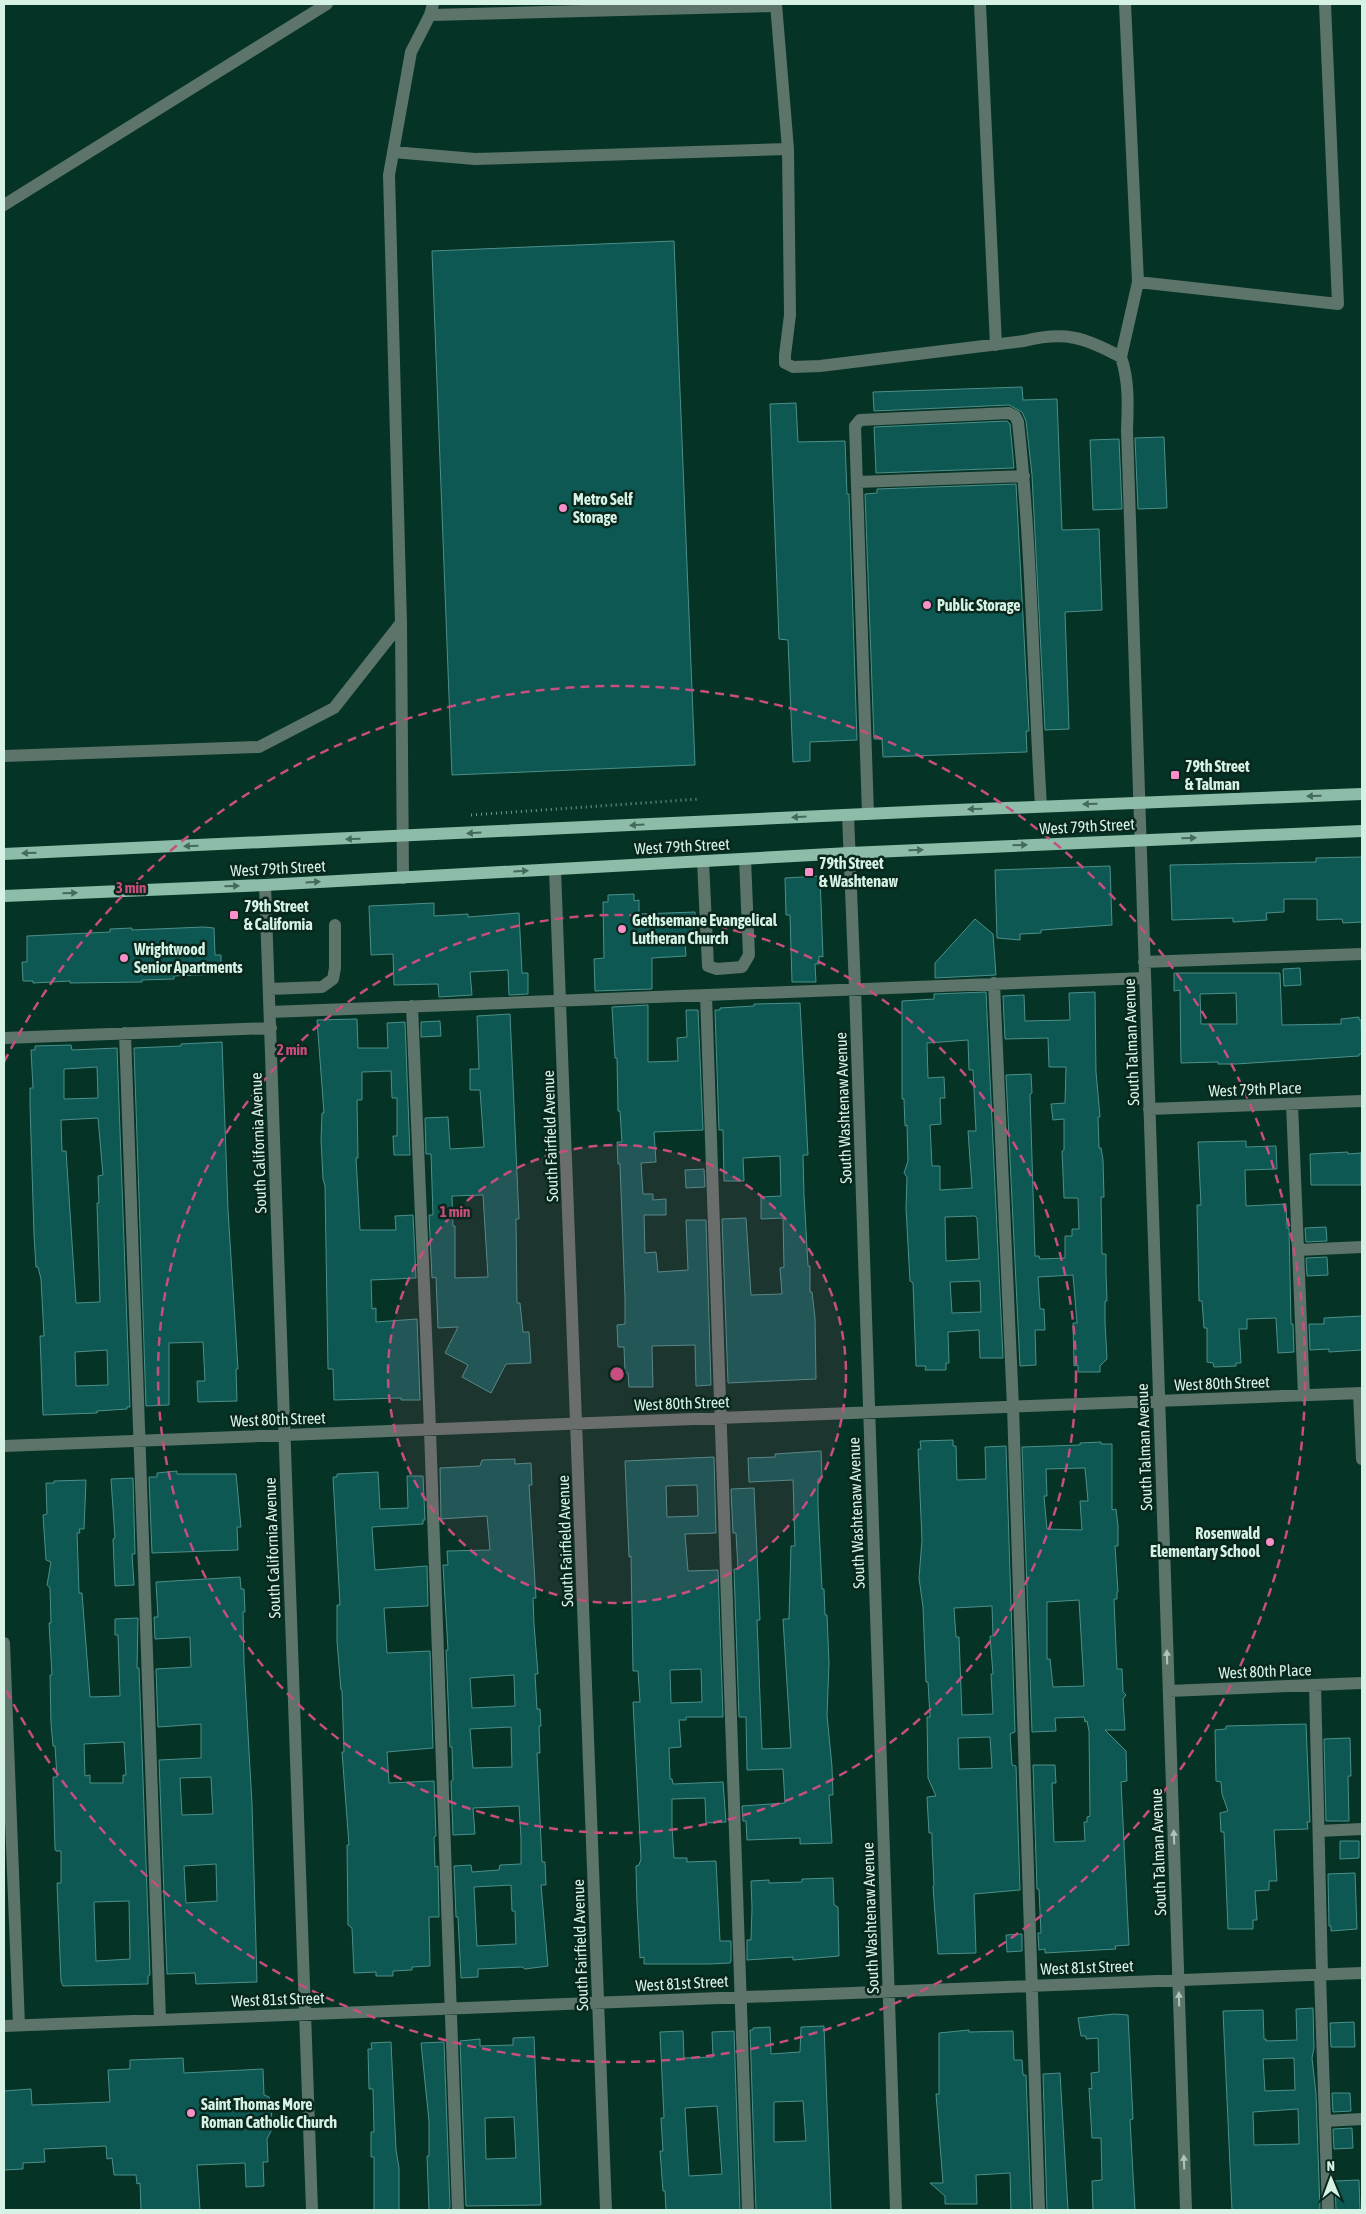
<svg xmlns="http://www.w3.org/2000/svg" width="1366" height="2214" font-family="'Asap Condensed',sans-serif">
<rect width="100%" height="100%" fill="#053325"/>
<path fill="#0d5853" stroke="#4d8f89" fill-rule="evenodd" d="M674,241L695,765L452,775L432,251Z
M1022,387L1023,400L1057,399L1062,530L1099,529L1102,610L1065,612L1069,729L1045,730L1032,475L1026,421L1022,412L1009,405L874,411L873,392Z
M796,403L798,442L845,441L847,494H849L857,740L810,742V761L793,762L788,640L779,639L770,404Z
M1007,421L1010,424L1014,468L876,473L874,427Z
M1164,437L1167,508L1138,509L1135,438Z
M1119,439L1122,509L1093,510L1090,440Z
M1016,484L1029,731H1026L1027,752L883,757L882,739H874L865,494L877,493V489Z
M1362,857V922L1343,923L1342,919L1317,920V899H1284V912L1266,913L1267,920L1233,922V918L1172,920L1170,865L1316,862V858Z
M1110,866L1112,925L1041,930V933L1020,934V940L997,938L995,870Z
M820,876L823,957L819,956V964H815L816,982H792L790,915H786L785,878Z
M634,894V901L639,900V914L695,912L696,943H685L686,956L652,958V989L595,991L594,959L604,958L603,902H608V895Z
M434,903V916L468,914V917L519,913L522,973H528V994L509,995L508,970L470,972L472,995L439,997L438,984L394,985L393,954L371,955L369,906Z
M975,919L993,934L996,975L935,978V963Z
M204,927L214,928L215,955H221V974L174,976V979L142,980V982L70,983V981L33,983V981H23L22,962H27V936L110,932V929L132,928V930Z
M1300,968L1301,985L1284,986L1283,969Z
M1174,973H1280L1282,1025L1341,1024V1019L1359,1017V1020H1361L1362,1054H1359V1056L1236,1064H1218V1062L1181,1063L1180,990L1174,991ZM1236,993L1237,1024H1201L1200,994Z
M986,992L1003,1358H980L979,1330L948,1332L949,1363H946V1370H925L926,1366H916L913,1283L910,1281L906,1208L907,1177L904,1173L908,1161L907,1125L905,1126L904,1099H902V1001L934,999V994ZM968,1040L969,1070H973L976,1131H968L972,1188L940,1190V1166H932L930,1125L941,1124L940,1098H945L944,1077L928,1078L927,1043ZM975,1216L977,1218L979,1259L946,1261L945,1217ZM980,1281L981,1312L952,1313L950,1282Z
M1095,992L1096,1072L1100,1117H1098L1099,1148H1101L1103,1160L1104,1197H1101L1102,1254H1106V1274L1107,1301H1105V1322L1107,1359L1100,1366V1372H1078V1365L1074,1366L1073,1323H1077L1073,1275L1038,1277L1040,1309H1044L1045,1330H1035L1036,1365L1020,1366L1006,1075L1031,1074L1032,1093L1030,1094L1035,1256H1039L1040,1259L1065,1258V1236H1072V1229H1079L1078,1198H1064L1062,1151L1064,1150V1119L1053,1120L1051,1104L1065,1103L1066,1067H1049L1048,1038L1005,1039L1003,996L1024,995L1025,1021L1070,1020L1069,993Z
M800,1003L808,1155H803L804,1195L808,1266H810V1292H812L815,1318L816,1379L728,1383L722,1219L746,1218L751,1295L782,1294L780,1268L784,1267L783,1218L761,1219V1197L781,1196L780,1156L743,1158L744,1181H724L723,1130H719L715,1010H720V1008L754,1006V1004Z
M648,1005V1062L678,1061L677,1038L687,1037L686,1010H698L703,1130L654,1132L656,1162L641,1163L643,1194H653V1200L666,1199V1215H644L645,1253L656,1252L658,1272L688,1270L686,1220H706L711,1385L696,1386L695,1345L652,1346L653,1387H629L628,1373H625L624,1347H618L617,1325L625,1324V1299L620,1164H618L617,1142H622L620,1111H618L617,1058H615L612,1007Z
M510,1014L519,1219H516L517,1303H520L521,1313L523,1332H529L531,1363L506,1364L491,1393L462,1377L468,1365L445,1353L458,1327L438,1328L436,1277L432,1278L429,1215H433L431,1154H426L425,1118L448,1117L450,1149L484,1147L480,1090H470V1069H479L477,1016ZM483,1195L488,1277L455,1278V1226H453L452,1196Z
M357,1019L358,1048H388L387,1023L405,1022L410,1155H394L393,1136H397V1098H392L391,1071L362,1072V1100H357L358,1158H356L360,1230H396L395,1216L413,1215L416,1278L371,1280L372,1309L376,1308V1322L417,1319L420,1400H401V1398L334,1400L333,1369H328L325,1186L323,1179L321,1140L322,1113H324L317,1020Z
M440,1021L441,1036L421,1037V1022Z
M222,1042L228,1210L238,1369H236L237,1401L198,1402L197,1381H205L203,1342L169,1343V1405L146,1406L134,1048L181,1046V1044Z
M71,1045L72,1050L117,1048L130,1407H127V1409L97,1411V1413L43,1415L40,1336H44L41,1279L38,1267H36L34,1235L30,1104V1088H33L31,1050H35V1046ZM97,1067L98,1098L64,1099V1069ZM98,1118L103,1175L98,1176L99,1203H97L100,1302L76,1303L66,1151H62L61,1120ZM107,1350L108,1385L76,1386L75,1352Z
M1246,1141V1147L1276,1146L1277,1169L1245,1170L1246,1206L1286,1204L1287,1228H1289L1291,1324H1293L1294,1352L1278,1353L1276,1318L1247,1319V1329H1239L1241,1363H1236V1366L1214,1367L1213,1363L1207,1362V1328H1204L1202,1301H1199L1197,1205H1201L1198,1142Z
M1348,1152V1154L1361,1153V1185H1311L1310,1154Z
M704,1169L705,1187L686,1188L685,1170Z
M1326,1227L1327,1241L1306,1242L1305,1228Z
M1327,1257L1328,1275L1307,1276L1306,1258Z
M1362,1316V1350L1329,1352V1349L1310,1350L1309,1324H1324V1318Z
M953,1440V1446H956L957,1480L986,1479L985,1447L1006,1446L1015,1732L1010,1734L1012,1765L1016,1766L1020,1890L974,1894L976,1953L938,1954L933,1886L934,1885L932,1842V1833H929L927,1797L936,1796L928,1778L927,1717H930L928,1682H926L923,1607L919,1578L922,1540L918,1449H921L920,1441ZM992,1606L993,1636H990L993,1674H991L993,1714L962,1715L959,1637H956L954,1608ZM990,1737L992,1768L959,1769L958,1738Z
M1101,1442V1444H1112V1510L1116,1509L1118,1526V1546H1115L1118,1592H1117V1599H1114L1115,1624L1117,1669H1122L1123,1692L1126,1695L1123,1699L1125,1730H1105L1126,1751L1127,1781L1121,1782L1129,1945L1115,1946L1116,1949L1045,1953V1949L1039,1950L1038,1933H1041L1039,1889H1037L1033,1765H1055L1056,1783H1052L1054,1842L1085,1841L1084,1822H1087V1817L1090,1816L1089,1731L1087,1721L1085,1722L1084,1717L1055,1718L1056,1731L1032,1732L1022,1447L1080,1445V1443ZM1085,1468L1088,1501H1080L1082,1530L1047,1529L1044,1496H1047L1046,1469ZM1079,1600L1084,1686L1053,1687L1050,1659H1047V1602Z
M821,1451L822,1478L818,1479V1506L822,1589H824L825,1615H827L829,1663L827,1715L832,1767L833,1795H829L832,1843L800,1844V1838L747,1840L746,1821H743L742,1806L785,1803L783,1769L747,1770L746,1717H739L734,1569H738L736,1533H733L731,1489L754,1488L760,1620H757L762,1749L791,1748L783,1619H789L791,1546H795L793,1480L749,1482L748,1458L775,1457V1454Z
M714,1457L716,1533L685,1534L688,1571L718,1570L723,1717H686V1720H679L681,1747L669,1748L670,1779H672L673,1784L723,1782L726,1822L706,1823L705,1798L672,1799V1826L674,1858H687V1862L716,1861L720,1941H731V1961L730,1963L709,1964H644V1957L640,1958L637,1904L636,1866L639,1865L641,1859L633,1702H640L638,1671H633L631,1556L629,1557L625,1461ZM697,1485L698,1516L667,1517L666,1486ZM701,1669L702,1702L671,1703L670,1670Z
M515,1459V1464L531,1463L532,1485H529L536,1598H533L534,1624L538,1674H535L537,1709H540L541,1726H539L540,1753H537L542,1862H545L546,1885H541L548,1966L525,1969L522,1967L478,1969V1977L461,1978L458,1917H456L454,1866L471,1865L472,1872L499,1870L500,1865L521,1864V1838L519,1806L473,1808L475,1834L453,1835L451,1781L453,1780L452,1747H450L446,1650H448L443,1565H448L447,1551L490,1550L487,1516L441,1519L440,1468L480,1466L482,1460ZM514,1675L515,1706L472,1708L470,1678ZM511,1727L512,1767L473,1768L470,1729ZM511,1885L512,1911H515L516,1944L477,1946L474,1887Z
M177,1471V1474H236L241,1527H237L238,1550L152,1553L149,1477H157V1473Z
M378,1472L380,1509L408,1508L407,1476H423L425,1520H423V1524L372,1527L375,1570L427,1566L428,1606L384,1608L387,1653L430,1651L433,1748L387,1752L389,1783L434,1781L436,1836L434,1837L435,1867L438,1866L439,1917H429L430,1966L412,1967V1970L393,1971V1976H376V1972L354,1973L352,1928L348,1925L347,1845H349L342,1752H344L342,1690H341L337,1641V1605H340L333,1477H337V1474Z
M133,1478L135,1554H132L134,1585L115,1586L113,1539L115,1538L111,1479Z
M86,1480L84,1529H79L80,1533H77L78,1561L79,1593H82L90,1697L120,1696L118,1635H115V1619L138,1618L137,1668H139L150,1975L148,1976V1984L63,1986L61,1981L57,1883H61V1851H56L55,1849L53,1777H57L55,1746H53L51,1724L50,1675H52L49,1623H51L50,1588L47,1585L51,1562L46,1560L43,1515L47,1514L46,1483H54V1481ZM124,1742L126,1775H123V1783H90V1775L85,1776L84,1744ZM129,1901L130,1959L96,1961L94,1902Z
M240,1577L241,1589H244L245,1612H243L244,1663L252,1804L257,1982L196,1984L195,1973L167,1974L159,1760L201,1758V1724L158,1727L156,1669L191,1667L190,1637L155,1639L154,1617H158L156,1582ZM211,1777L213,1814L182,1815L180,1778ZM216,1864L217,1901L186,1903L184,1866Z
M1306,1724L1310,1822H1307L1308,1829L1274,1830L1277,1881H1269V1890L1255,1891L1257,1920H1253V1929H1228L1224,1832H1221L1220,1813L1228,1811L1222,1794L1221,1782L1216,1781L1215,1730L1226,1729V1726Z
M1350,1738L1351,1776H1348L1349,1821H1326L1324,1739Z
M1340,1841H1359V1858L1340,1859Z
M1355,1873L1357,1929L1331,1931V1926H1329L1328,1874Z
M833,1878L834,1905L838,1907L839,1956L793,1960V1957L747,1960V1940H751L752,1908L751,1881L769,1880V1883L802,1882V1879Z
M1022,1934V1951L1007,1952L1006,1935Z
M1313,2008L1314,2048L1312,2058L1316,2094L1320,2210H1232L1223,2011L1263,2010L1264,2039H1266V2041L1297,2040L1296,2009ZM1294,2058L1295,2090L1265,2091L1263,2059ZM1298,2109L1299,2144L1254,2145L1253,2112Z
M1114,2014L1128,2015L1133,2119L1130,2120L1135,2210H1093L1092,2181L1102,2180L1101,2138H1092L1089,2088L1092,2089L1091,2073L1099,2072L1098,2038L1086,2039V2036H1081L1078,2018Z
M1354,2022L1355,2047H1331L1330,2023Z
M824,2026L831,2210H756L750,2030H753V2028L770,2027L771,2054L800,2052L801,2027ZM803,2101L806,2141L774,2142V2102Z
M969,2030V2032L1013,2031L1014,2060H1022L1023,2075H1026L1031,2210H1011L1010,2173L976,2175L977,2204H945V2196L930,2183H943L936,2094H939V2033Z
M683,2031L684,2058L713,2057L712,2032L734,2031L740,2210H666L665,2191H663L660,2151H663L661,2118H664L660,2032ZM717,2106L722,2174L689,2176L685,2108Z
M534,2037L541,2205L466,2206L460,2041L480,2039V2046L513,2045V2038ZM514,2117L516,2158L486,2159L485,2118Z
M391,2042L396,2150L399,2168V2210H374V2157H371V2132H374L373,2089H369L368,2049H372L371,2043Z
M444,2042L450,2207L448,2210H429L427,2156H429V2121L421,2043Z
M183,2058L184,2073L263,2069L264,2095L269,2097L272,2106L271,2131L267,2139L268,2162H263L264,2186L246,2187L245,2163L197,2165L200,2210H141L140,2183L137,2184L136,2175H114L112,2158L107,2159L106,2146L44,2149L45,2162L23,2163V2169L4,2170V2091L31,2089L32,2105L110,2102L108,2070L130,2069V2060Z
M1060,2073L1068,2210H1047L1043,2074Z
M1332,2093H1350L1351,2111L1333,2112Z
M1352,2128L1353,2148L1334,2149L1333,2129Z
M1359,2180L1360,2210H1336L1335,2181Z"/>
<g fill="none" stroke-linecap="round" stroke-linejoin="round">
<path stroke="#74998c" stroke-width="3" stroke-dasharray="1 4" stroke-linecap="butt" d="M471,815L700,799"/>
<path stroke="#5d746a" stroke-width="12" d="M776,4L788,149
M980,4L996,345
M430,15L776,6
M393,152L475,159L788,149L790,315L785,355V363L793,367L820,366L1024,341C1065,331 1084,337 1121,357C1129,381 1128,404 1127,430L1186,2210
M4,205L327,4
M1138,282L1338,304L1325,4
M1121,357L1138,282L1125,4
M857,482L1024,476
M4,756L259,747L334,708L401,623
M868,814L855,426L860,420L1009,413L1015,416L1018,422C1032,550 1033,678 1041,806
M848,815L855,989L896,2210
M703,861L708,966L717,969L742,967L749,955L745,859
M555,870L606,2210
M403,878L401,623L389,175L411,52L430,15L433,4
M265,885L312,2210
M1144,962L1362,954
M994,983L1013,1407L1039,2210
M269,989L322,987L333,979L335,968V925
M706,995L748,2210
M412,1006L429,1403L458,2210
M270,1012L1145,978
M125,1033L160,2020
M4,1038L271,1028
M1292,1104L1304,1396
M1149,1109L1362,1101
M1298,1250L1362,1247
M1359,1393L1362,1459
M4,1446L1362,1393
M4,1643L19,2025
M1315,1685L1322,1975
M1169,1691L1362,1683
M1319,1831L1362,1829
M1320,1975L1328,2210
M4,2026L1362,1973
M1325,2121L1362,2119"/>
<path stroke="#8dbda9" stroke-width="12" d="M4,854L931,811L1362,794
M4,896L265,885L849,853L1362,831"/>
</g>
<defs><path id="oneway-solid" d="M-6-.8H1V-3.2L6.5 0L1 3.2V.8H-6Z" transform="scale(1.25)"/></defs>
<g fill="#446a5c">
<use href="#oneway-solid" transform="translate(1314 796) rotate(178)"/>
<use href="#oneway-solid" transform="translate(1090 804) rotate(178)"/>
<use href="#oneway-solid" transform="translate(975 809) rotate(178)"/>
<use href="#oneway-solid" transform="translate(799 817) rotate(177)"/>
<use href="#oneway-solid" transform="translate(637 825) rotate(177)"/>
<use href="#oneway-solid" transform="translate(474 833) rotate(177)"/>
<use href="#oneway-solid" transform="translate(1189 838) rotate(-2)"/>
<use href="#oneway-solid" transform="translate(353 839) rotate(178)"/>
<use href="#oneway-solid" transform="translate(1020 845) rotate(-2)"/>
<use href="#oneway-solid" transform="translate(191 846) rotate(178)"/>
<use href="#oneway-solid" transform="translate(916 850) rotate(-2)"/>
<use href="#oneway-solid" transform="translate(29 853) rotate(178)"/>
<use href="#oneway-solid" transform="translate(521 871) rotate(-3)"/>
<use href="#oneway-solid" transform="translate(313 882) rotate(-3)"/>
<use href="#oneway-solid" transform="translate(232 886) rotate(-2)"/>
<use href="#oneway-solid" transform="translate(70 893) rotate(-2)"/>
</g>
<g fill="#abc6ba">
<use href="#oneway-solid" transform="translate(1167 1657) rotate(-92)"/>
<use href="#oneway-solid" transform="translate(1174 1837) rotate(-92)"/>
<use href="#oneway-solid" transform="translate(1179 1999) rotate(-92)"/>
<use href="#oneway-solid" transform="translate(1184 2162) rotate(-92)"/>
</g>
<circle cx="617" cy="1374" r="229" fill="#c74e7e" fill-opacity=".12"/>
<g fill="none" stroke="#c74e7e" stroke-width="2.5" stroke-dasharray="9 6">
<circle cx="617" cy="1374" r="229"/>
<circle cx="617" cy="1374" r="459"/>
<path d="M4 1062A688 688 0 1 1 4 1686"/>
</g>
<g fill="#f98fc9" stroke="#09271d" stroke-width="2">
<circle cx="563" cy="508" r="5"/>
<circle cx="927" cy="605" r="5"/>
<rect x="1170" y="770" width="10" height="10" rx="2.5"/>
<rect x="804" y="867" width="10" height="10" rx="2.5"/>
<rect x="229" y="910" width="10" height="10" rx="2.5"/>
<circle cx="622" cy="929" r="5"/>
<circle cx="124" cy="958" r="5"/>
<circle cx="1270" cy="1542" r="5"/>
<circle cx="191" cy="2113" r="5"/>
</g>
<g text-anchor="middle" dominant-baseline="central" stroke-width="5" stroke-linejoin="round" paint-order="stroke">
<g font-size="16" font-weight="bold" fill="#d5f2e5" stroke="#09271d" text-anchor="start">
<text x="573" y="499">Metro Self<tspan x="573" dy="18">Storage</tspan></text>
<text x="937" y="605">Public Storage</text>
<text x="1185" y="766">79th Street<tspan x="1185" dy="18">&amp; Talman</tspan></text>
<text x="819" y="863">79th Street<tspan x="819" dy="18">&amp; Washtenaw</tspan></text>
<text x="244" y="906">79th Street<tspan x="244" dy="18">&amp; California</tspan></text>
<text x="632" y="920">Gethsemane Evangelical<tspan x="632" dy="18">Lutheran Church</tspan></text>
<text x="134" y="949">Wrightwood<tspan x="134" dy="18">Senior Apartments</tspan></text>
<text x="1260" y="1533" text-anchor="end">Rosenwald<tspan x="1260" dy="18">Elementary School</tspan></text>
<text x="201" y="2104">Saint Thomas More<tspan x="201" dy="18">Roman Catholic Church</tspan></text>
</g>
<g font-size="16" fill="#d5f2e5" stroke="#09271d">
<text transform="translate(1087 826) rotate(-3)">West 79th Street</text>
<text transform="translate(682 846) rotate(-3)">West 79th Street</text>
<text transform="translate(278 868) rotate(-3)">West 79th Street</text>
<text transform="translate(1131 1042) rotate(-92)">South Talman Avenue</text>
<text transform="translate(1255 1089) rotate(-2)">West 79th Place</text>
<text transform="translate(843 1108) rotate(-92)">South Washtenaw Avenue</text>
<text transform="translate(550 1136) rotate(-92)">South Fairfield Avenue</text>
<text transform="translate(258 1143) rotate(-92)">South California Avenue</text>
<text transform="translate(1222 1383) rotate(-2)">West 80th Street</text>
<text transform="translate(682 1403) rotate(-2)">West 80th Street</text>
<text transform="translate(278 1419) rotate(-2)">West 80th Street</text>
<text transform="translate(1144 1447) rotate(-92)">South Talman Avenue</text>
<text transform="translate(856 1513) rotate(-92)">South Washtenaw Avenue</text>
<text transform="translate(565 1541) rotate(-92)">South Fairfield Avenue</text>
<text transform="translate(272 1548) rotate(-92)">South California Avenue</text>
<text transform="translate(1265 1671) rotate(-2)">West 80th Place</text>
<text transform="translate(1158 1852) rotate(-92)">South Talman Avenue</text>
<text transform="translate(870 1918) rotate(-92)">South Washtenaw Avenue</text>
<text transform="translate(580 1945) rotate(-92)">South Fairfield Avenue</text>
<text transform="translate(1087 1967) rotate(-2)">West 81st Street</text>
<text transform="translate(682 1983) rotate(-3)">West 81st Street</text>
<text transform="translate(278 1999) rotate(-2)">West 81st Street</text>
</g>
</g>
<circle cx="617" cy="1374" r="8" fill="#c74e7e" stroke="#09271d" stroke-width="2.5"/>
<g font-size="15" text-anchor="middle" font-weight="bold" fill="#c74e7e" stroke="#09271d" stroke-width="5" stroke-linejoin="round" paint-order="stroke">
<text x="131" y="893">3 min</text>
<text x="292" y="1055">2 min</text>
<text x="455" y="1217">1 min</text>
</g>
<rect width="1366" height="2214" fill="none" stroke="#d5f2e5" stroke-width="10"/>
<g transform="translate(1331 2179) rotate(359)" stroke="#09271d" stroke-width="4" paint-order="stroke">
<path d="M0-4L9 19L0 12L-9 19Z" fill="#d5f2e5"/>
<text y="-8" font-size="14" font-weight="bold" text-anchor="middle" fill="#d5f2e5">N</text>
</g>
</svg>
